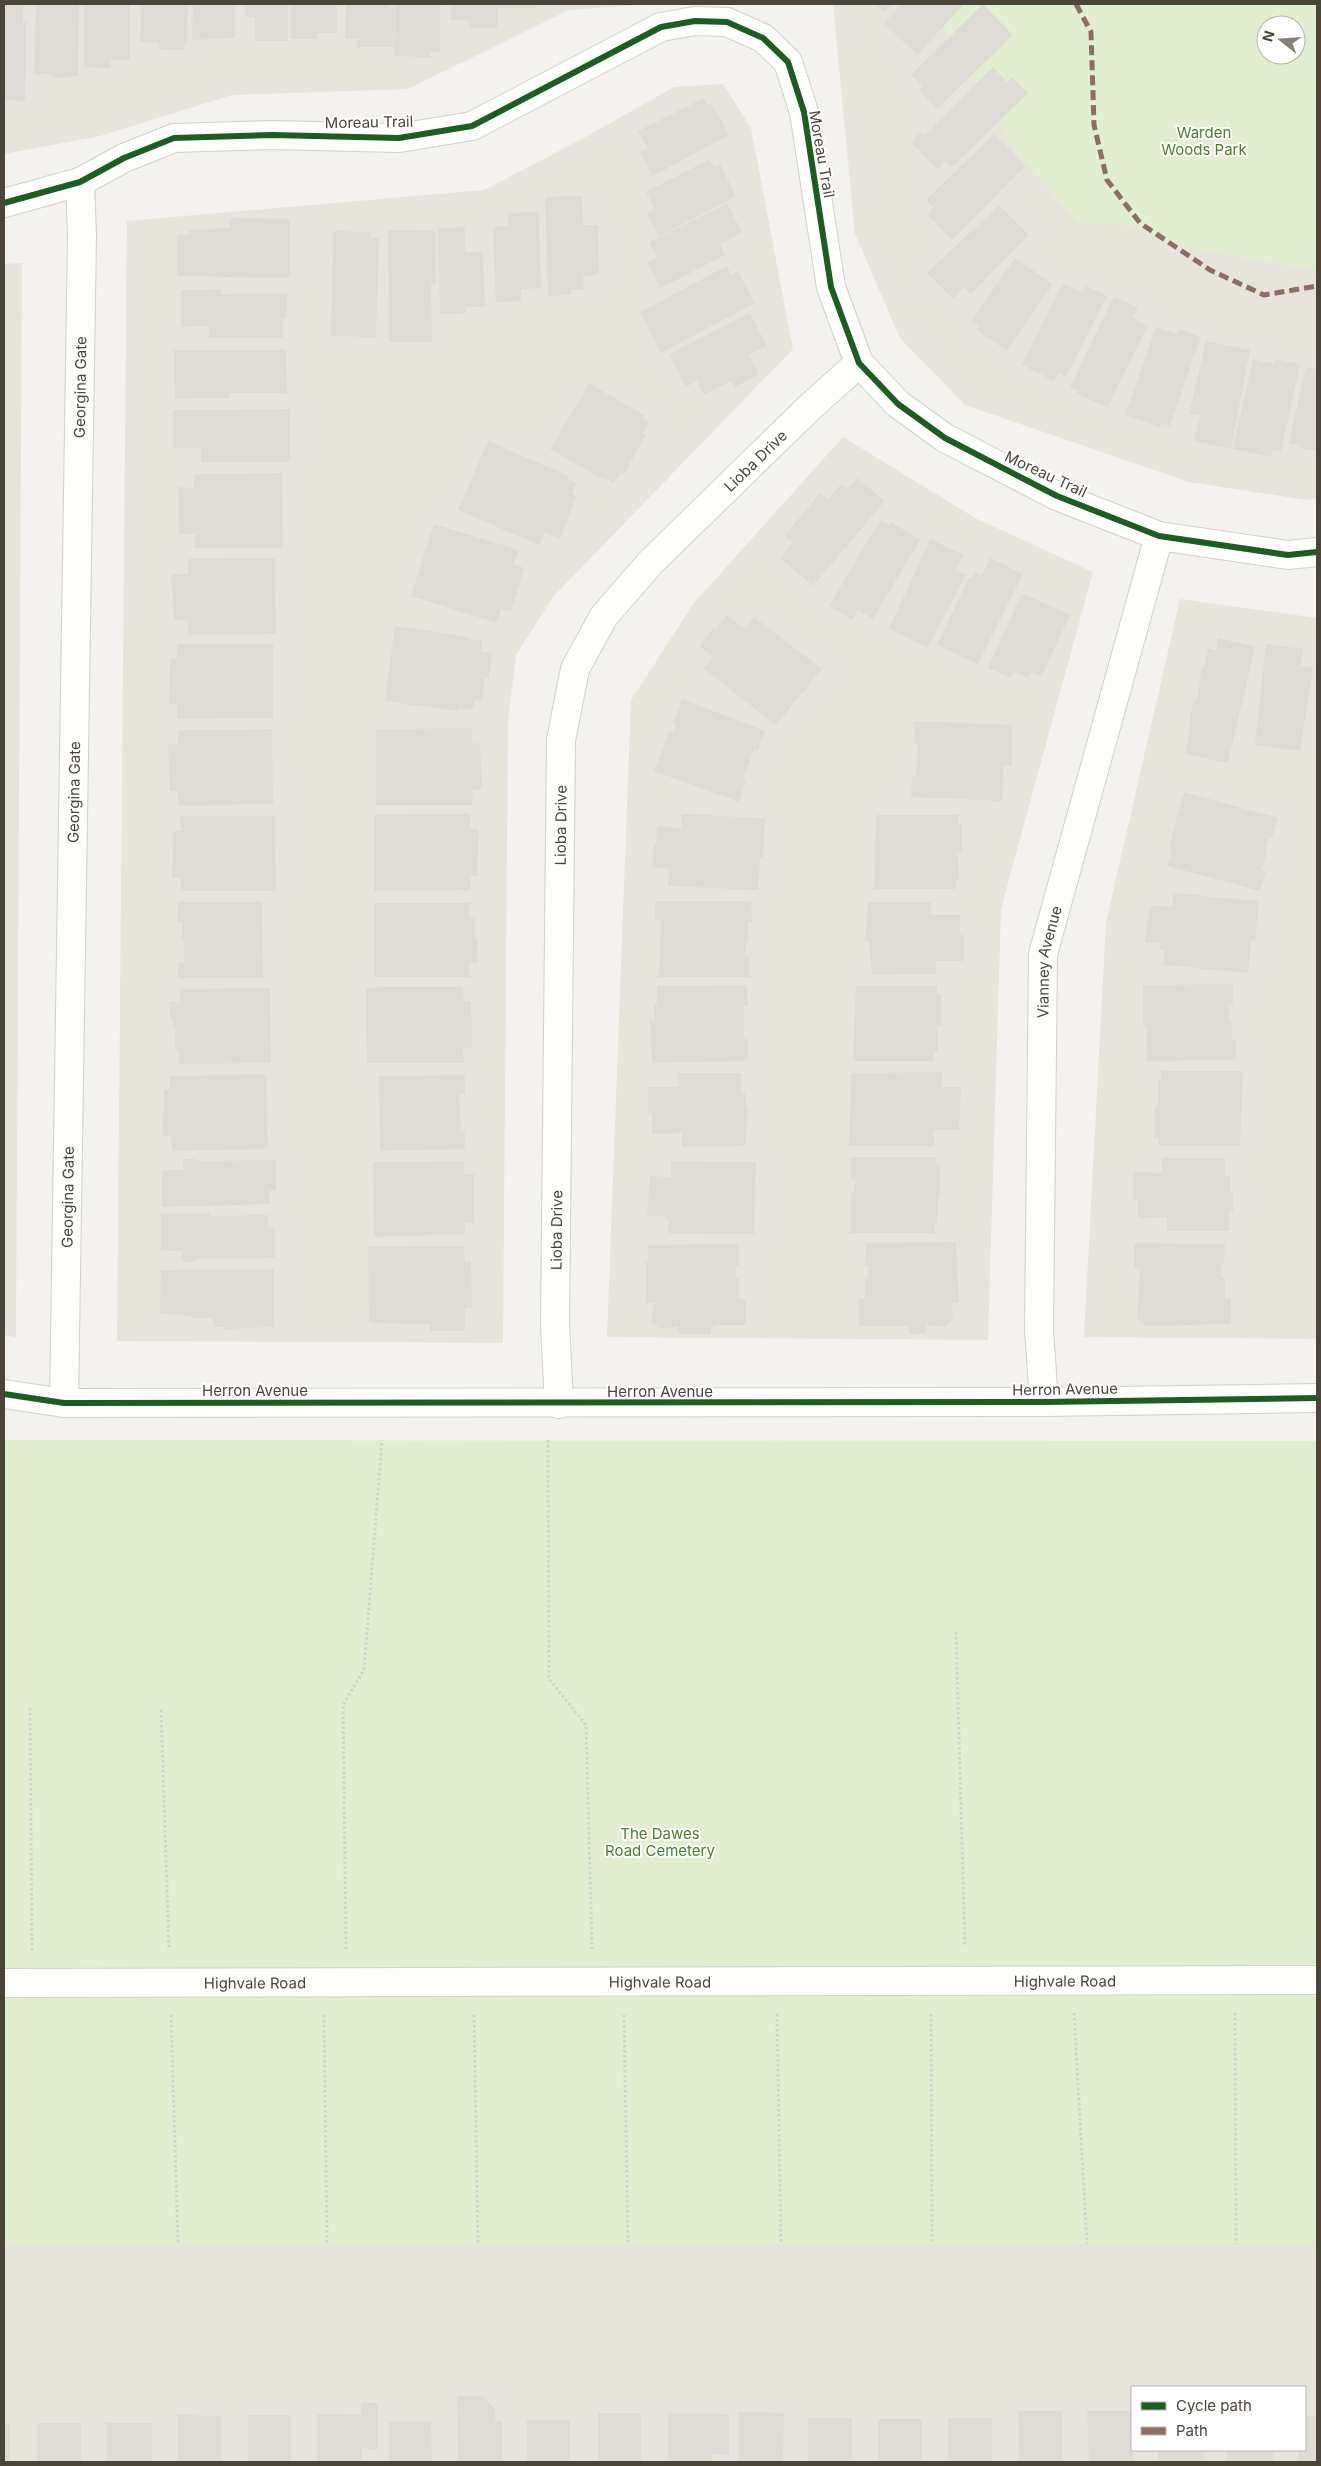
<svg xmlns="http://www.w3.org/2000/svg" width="1321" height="2466" font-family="Inter,sans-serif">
<rect width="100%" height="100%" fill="#f4f2ee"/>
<path fill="#e7e4dc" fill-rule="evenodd" d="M4,4H651L569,10L408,89L232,95L100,136L4,154Z
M833,4H1059L1170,244L1303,268H1317V498L1307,500L1189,482L965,405L900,338L855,234Z
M723,84L751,128L793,349L553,597L516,655L508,721L503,1343L117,1341L127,221L484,190L582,139L674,87Z
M22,263L16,1337L4,1335V264Z
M843,437L977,519L1093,572L1001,909L988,1340L607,1337L631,700L694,603Z
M1180,599L1317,618V1339L1084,1337L1106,922Z
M4,2243L1317,2244V2462H4ZM1132,2387H1305V2450H1132Z"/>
<path fill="#e1eecf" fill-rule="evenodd" d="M930,4H1317V268H1303L1170,244L1139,226L1078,223L1016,152ZM1266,25H1296V55H1266Z
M4,1440L1317,1441V2244L4,2243Z"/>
<path fill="#dedbd6" d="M4,4H23V22H26L25,101L4,100Z
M36,4H79L78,76L56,78L51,74H34Z
M84,4H130V60H111V68L84,67Z
M141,4H188L187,44H185V50L159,49V43L140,42Z
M193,4H235V38L192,40Z
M245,4H288V41H255V17H245Z
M291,4H337V33H318V39H291Z
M346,4H389V7H394L393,47H356L357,39H345Z
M395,4H440V52H430V57L394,56Z
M451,4H535V8H498L497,28H469V21L451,20Z
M875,4H892L884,12Z
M902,4H964L917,55L884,23Z
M983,4L1013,35L937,109L919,90L922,86L911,75Z
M993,67L1007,82L1012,77L1028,93L952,167L945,161L938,170L911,142L921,132L924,135Z
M704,98L708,106L712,103L729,135L653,176L640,152L648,149L638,131Z
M994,134L1025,166L952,240L927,214L934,207L926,200Z
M710,159L714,167L720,164L736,196L659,237L647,213L655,210L646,192Z
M582,196L583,225H598L599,275L583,276L584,289L571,290V295L548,296L545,197Z
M727,203L742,232L720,244L725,255L661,288L647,263L657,258L649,243Z
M999,205L1029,235L971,294L964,287L953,299L927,273Z
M539,212L541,288L521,289V301L496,302L493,227L508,226V213Z
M230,218L290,219V278L177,276V235H189V230L230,228Z
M465,227V252H483L485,307H466V313L440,314L438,228Z
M388,230L435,231L436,284H431L432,342H389Z
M333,231L371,232V238H379L376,337L331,336Z
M1015,258L1053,284L1007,351L977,330L979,327L971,321Z
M727,266L731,275L738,271L755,303L661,353L640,312Z
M1063,283L1082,292L1086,286L1107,296L1066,377L1058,373L1054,381L1022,365Z
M221,289V294L287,293V318L283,319V338H209V326L181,327V290Z
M1114,296L1138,308L1132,318L1148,326L1107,408L1076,393L1078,391L1070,387Z
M750,313L767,346L749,355L759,374L735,387L731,381L704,395L697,381L686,387L669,354Z
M1156,327L1177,334L1178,329L1201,337L1170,426L1161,423L1160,427L1125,415Z
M1206,341L1250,350L1231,449L1194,441L1200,416L1189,414Z
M174,350H286L287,393H229L230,398L175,399Z
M1253,359L1274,364L1276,359L1300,364L1281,451L1273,449L1271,457L1233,449Z
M1306,367L1317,369V451L1297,447L1298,445L1289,443Z
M589,383L644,415L643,418L649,422L643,433L646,435L624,474L621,472L614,483L607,479L606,481L550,449Z
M290,409V462H201V448H173V410Z
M488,441L569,476L568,479L577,483L571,494L577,496L560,539L545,532L539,545L458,510Z
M282,473L283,548H195V534H179L178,487L194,488V474Z
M857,478L885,501L813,586L780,558L792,543L785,535L820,493L829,499L841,484L847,489Z
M880,520L889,525L891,522L920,540L873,619L858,610L852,620L829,606Z
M434,524L519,550L514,564L524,568L519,587L511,612L501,609L497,623L411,596Z
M930,539L963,555L956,570L966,575L928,648L889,629Z
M275,558L276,634L188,635V620H174L171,574H188V559Z
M990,558L1023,574L978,664L937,645L969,577L972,578L974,572L982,576Z
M1022,593L1070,615L1041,677L1031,672L1028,678L1014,671L1011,678L988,668Z
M727,615L745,629L754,617L822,669L776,725L704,669L713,657L699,646L714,627L716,629Z
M395,626L468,637V639L482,641L481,652L492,653L489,679L485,678L482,701L475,700L473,710L458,708V711L385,701Z
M1218,638L1255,647L1228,763L1185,754L1191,724L1189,723L1194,699L1197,700L1202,666L1204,667L1208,648L1216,650Z
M177,644H273V718L177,719V705L169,704L170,658H177Z
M1266,644L1303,649L1301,666L1313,668L1300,751L1255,745Z
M682,699L765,731L758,751L754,750L743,780L746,782L739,802L654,771L669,731L673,733L677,724L673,723Z
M915,721L1012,725V766L1004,765L1002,801L911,797L912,775L916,776L918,743H914Z
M472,728V743L480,744L482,789L473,790L472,805H376V729Z
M272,729L273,804L178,806V791H170L168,744H178V730Z
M1184,792L1278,818L1272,838L1269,837L1265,851H1267L1262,870L1266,871L1260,891L1167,866L1172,849H1169L1173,831Z
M470,814V829H479L477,876H471L470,890L374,891V815Z
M682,814L765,818L763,858H760L758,890L668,886L669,869L652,868L654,844L656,845L657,826L681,828Z
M876,815H958V824L962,823V854H958L959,881H956V889H874Z
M180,816H275L276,891H181L180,877L172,878L173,831H181Z
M1173,893L1259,901L1255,940H1251L1248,973L1163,965L1165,950L1160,949L1161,944L1145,942L1147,923L1151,905L1172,907Z
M655,901H751L752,922H748V942H746L745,955H749V977H659L661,920H655Z
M178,902H262L263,978H178V962H184V942H182V922L177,923Z
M868,902H931V915H960V935H964V961H936V974L872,975L869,941H865Z
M374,903H469V917H475V939H478L477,963H469V977H374Z
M1233,984V1005H1229V1021H1232V1040H1236V1060L1147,1061L1146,1026H1143V985Z
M747,985L748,1006H744V1039H748V1061L652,1063L650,1021H654V1005H657V986Z
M856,986H937V994H941V1026H937L938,1051L934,1052L933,1061H853Z
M383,987H463L464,1002L470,1001L472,1022V1048H463L464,1063H367L366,988Z
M270,988L271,1063L179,1064V1051H175V1029H173V1020L170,1021V1002L180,1001V989Z
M1161,1071H1243L1240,1146H1159V1137L1155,1138V1106H1158V1079H1161Z
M942,1072V1087H961L959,1130H934V1146H849L851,1073Z
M677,1073H741V1092H745L746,1107H748L745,1146L682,1147V1133L652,1134V1113H648V1087H678Z
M266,1074L268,1149L172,1151L171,1136H163L162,1114H164V1090L170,1089V1076Z
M465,1075V1094H459L461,1131H465V1149L380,1151L379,1076Z
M851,1157H937L936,1165H940V1197L938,1198L937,1224H934L935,1233H851V1193H854L855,1179H851Z
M1162,1158H1225V1176H1230V1192H1233V1212H1229V1231H1167V1217L1138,1218V1200L1133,1199V1172L1162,1173Z
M183,1159H196L197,1161L276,1160V1190L269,1191L270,1204L162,1207V1170H183Z
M464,1161V1174H474V1223H465V1234L374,1237L373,1162Z
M671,1161L756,1162L754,1234L668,1233L669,1219H665V1216H647L650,1176L671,1177Z
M211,1213V1216L268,1215V1229L275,1228V1258L195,1259V1262H182V1251H161V1214Z
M956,1242L959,1303H951L953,1318L945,1327L927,1325L925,1334H909V1326H859V1299L865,1298V1278H868L869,1266H865L866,1243Z
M1134,1243L1225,1244L1224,1263H1221V1278L1225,1279V1298H1231V1324L1146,1326L1137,1318L1140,1268H1134Z
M739,1244V1266H736V1278H739V1299H746V1325H718L711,1327V1334H678V1326L660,1329L651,1321L654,1303H646V1262H648V1245Z
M464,1246L465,1262H471L472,1307L465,1308V1331H430V1324L369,1323L368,1247Z
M274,1269V1327L226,1329V1327H214L213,1318L193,1319V1316L160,1313L161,1270Z
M457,2396H483L495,2409V2421H502V2462H458Z
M361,2403H378V2449L362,2448V2462H317V2414L361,2415Z
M1018,2411H1062V2462H1019Z
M1087,2411H1132L1133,2462H1089Z
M739,2412L784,2413L783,2462H739Z
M598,2413H641V2462H598Z
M668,2413L729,2414V2455L712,2454V2462H668Z
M178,2415L221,2416V2462H178Z
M248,2415H291V2462H248Z
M1305,2416H1317V2462H1297L1298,2450H1305Z
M808,2418H852V2462H808Z
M948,2418H992V2462H948Z
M878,2419H922V2462H878Z
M527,2420H570V2462H527Z
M431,2421L432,2462H389V2422Z
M4,2423H10V2462H4Z
M37,2423H81V2462H37Z
M107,2423H152V2462H107Z
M1158,2450H1204V2462H1158Z
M1227,2450H1273V2462H1227Z"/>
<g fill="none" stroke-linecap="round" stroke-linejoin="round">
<defs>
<g id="minor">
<path d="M4,203L80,182L124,158L174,138L272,135L399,138L472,126L661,27L695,21L727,22L763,38L788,62L804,112L831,287L859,363L898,404L945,438L1057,496L1159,536L1288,555L1317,552"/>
<path d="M4,1394L64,1403L1044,1402L1317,1398"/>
<path id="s1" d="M1044,1402L1039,1330L1043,954L1159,536"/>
<path id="s2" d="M64,1403L82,235L80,182"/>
<path id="s3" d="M559,1404L555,1324L561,740L575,669L604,616L651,562L809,408L859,363"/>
<path id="s4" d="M4,1983L1317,1980"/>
</g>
</defs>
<use href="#minor" stroke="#d2d0cb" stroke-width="30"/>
<path stroke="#d3d2cc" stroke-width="3" stroke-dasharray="2.5 2.5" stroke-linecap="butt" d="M548,1440L549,1679L586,1725L592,1949
M956,1632L965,1947
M30,1708L32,1950
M161,1710L169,1949
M346,1949L343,1705L364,1670L382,1440
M1074,2013L1087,2244
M1235,2013L1236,2244
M777,2014L781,2244
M931,2014L932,2244
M171,2015L178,2243
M324,2015L327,2243
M474,2015L478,2243
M624,2015L628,2244"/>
<use href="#minor" stroke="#fdfdfc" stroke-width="28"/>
<path stroke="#8d6e63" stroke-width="5" stroke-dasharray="10 5" stroke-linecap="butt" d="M1076,4L1091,32L1094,125L1107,180L1140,223L1210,270L1264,295L1317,286"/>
<defs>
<path id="cycleway" d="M4,203L80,182L124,158L174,138L272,135L399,138L472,126L661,27L695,21L727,22L763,38L788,62L804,112L831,287L859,363L898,404L945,438L1057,496L1159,536L1288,555L1317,552
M4,1394L64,1403L1044,1402L1317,1398"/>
</defs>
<use href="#cycleway" stroke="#fff" stroke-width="9"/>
<use href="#cycleway" stroke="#1b5e20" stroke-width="6"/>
</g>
<g text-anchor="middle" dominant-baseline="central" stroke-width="4" stroke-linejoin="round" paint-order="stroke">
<g font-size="15" fill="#4b4439" stroke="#fff">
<text transform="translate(369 122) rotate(-1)">Moreau Trail</text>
<text transform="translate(822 154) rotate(80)">Moreau Trail</text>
<text stroke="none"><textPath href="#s2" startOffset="1016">Georgina Gate</textPath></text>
<text stroke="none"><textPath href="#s3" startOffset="1014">Lioba Drive</textPath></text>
<text transform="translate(1046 474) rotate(25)">Moreau Trail</text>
<text stroke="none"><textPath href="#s2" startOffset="611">Georgina Gate</textPath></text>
<text stroke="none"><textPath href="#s3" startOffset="579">Lioba Drive</textPath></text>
<text stroke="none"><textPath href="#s1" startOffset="441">Vianney Avenue</textPath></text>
<text stroke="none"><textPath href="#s2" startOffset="206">Georgina Gate</textPath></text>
<text stroke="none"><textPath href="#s3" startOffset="174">Lioba Drive</textPath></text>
<text transform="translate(1065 1389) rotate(-1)">Herron Avenue</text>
<text x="255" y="1390">Herron Avenue</text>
<text x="660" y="1391">Herron Avenue</text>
<text stroke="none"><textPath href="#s4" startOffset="1061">Highvale Road</textPath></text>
<text stroke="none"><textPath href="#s4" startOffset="656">Highvale Road</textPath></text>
<text stroke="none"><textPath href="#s4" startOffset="251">Highvale Road</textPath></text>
</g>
<g font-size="15" fill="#4a7f2a" stroke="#fff">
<text x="1204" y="132">Warden<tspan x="1204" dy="17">Woods Park</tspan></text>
<text x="660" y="1833">The Dawes<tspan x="660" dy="17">Road Cemetery</tspan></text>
</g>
</g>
<rect width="1321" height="2466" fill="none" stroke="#4b4439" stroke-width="10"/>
<rect x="1131" y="2386" width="175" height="65" fill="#ffffff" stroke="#b7b4b0"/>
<rect x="1141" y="2402" width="25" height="8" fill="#1b5e20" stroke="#b7b4b0"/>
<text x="1176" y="2411" font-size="15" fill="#4b4439">Cycle path</text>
<rect x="1141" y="2427" width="25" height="8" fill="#8d6e63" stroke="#b7b4b0"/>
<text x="1176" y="2436" font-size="15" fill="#4b4439">Path</text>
<g transform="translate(1281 40) rotate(287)"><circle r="24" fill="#ffffff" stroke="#b7b4b0"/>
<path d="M0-4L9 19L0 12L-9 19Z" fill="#868178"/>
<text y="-8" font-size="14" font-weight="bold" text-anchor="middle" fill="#4b4439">N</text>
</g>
</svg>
